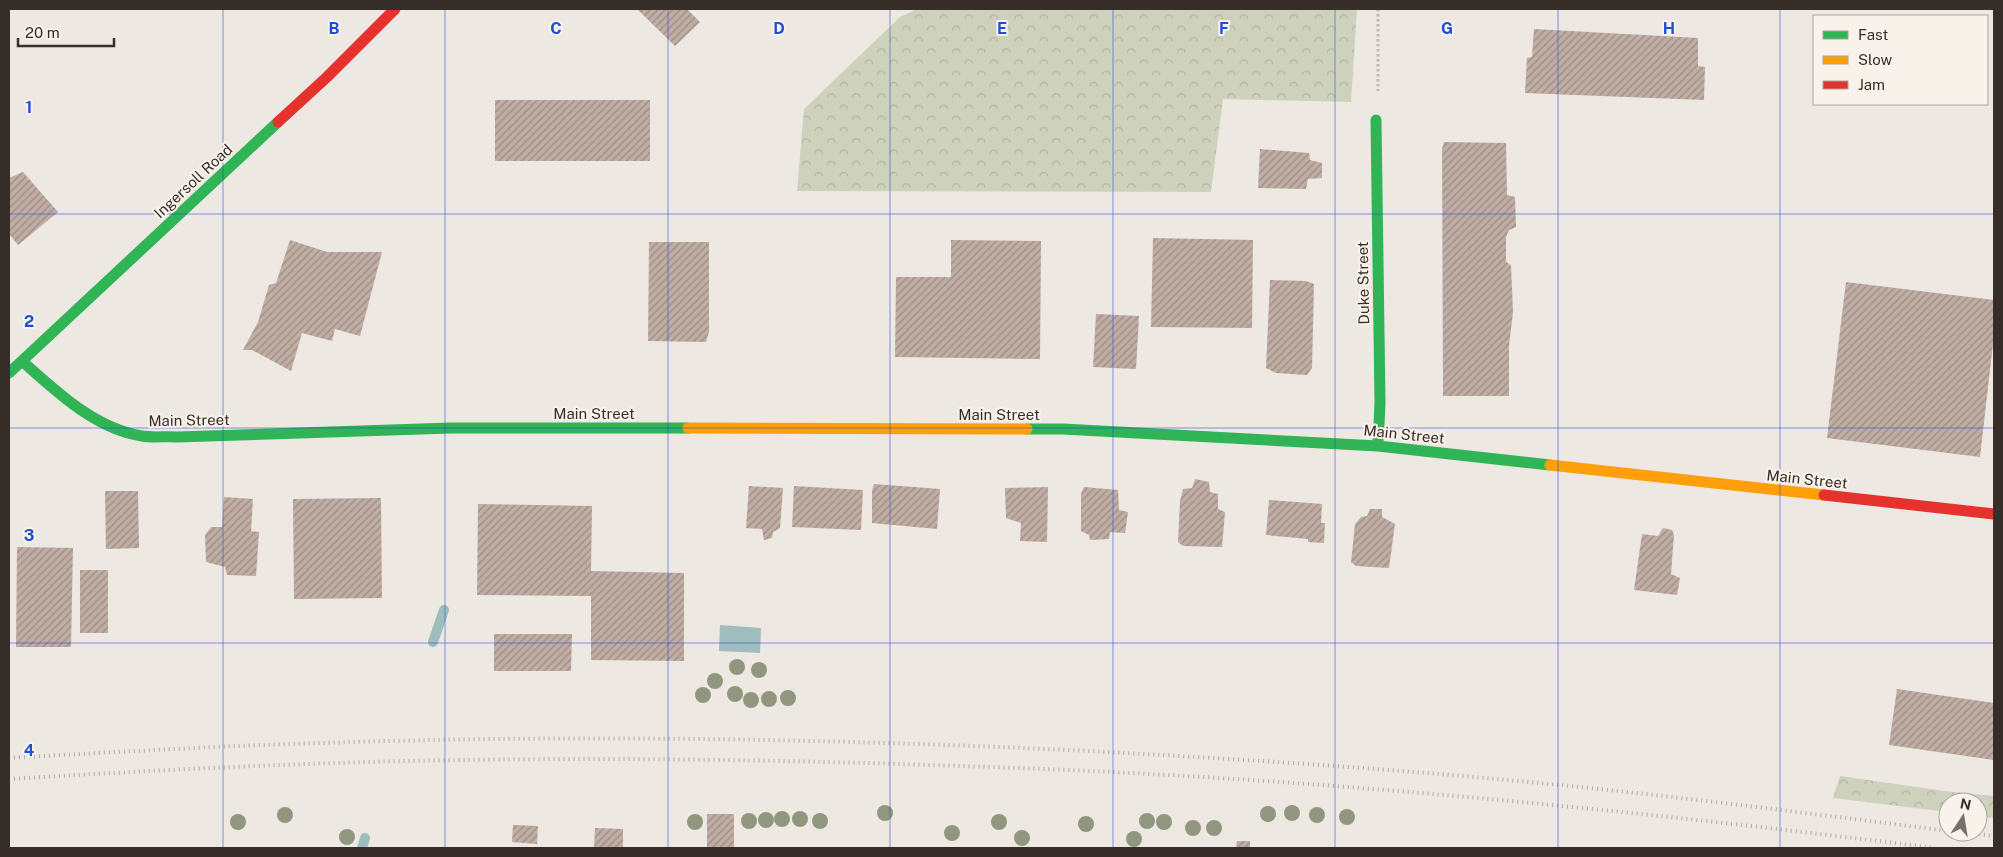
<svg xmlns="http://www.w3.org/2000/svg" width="2003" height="857" font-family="'Public Sans',sans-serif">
<defs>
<pattern id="forest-crowns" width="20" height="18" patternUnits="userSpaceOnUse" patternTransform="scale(1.25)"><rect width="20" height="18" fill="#ced2bd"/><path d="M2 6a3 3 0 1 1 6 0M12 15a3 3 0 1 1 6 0" fill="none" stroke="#b2b5a2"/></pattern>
<pattern id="building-hatch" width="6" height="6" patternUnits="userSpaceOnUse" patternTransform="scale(1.25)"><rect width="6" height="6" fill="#c0ada4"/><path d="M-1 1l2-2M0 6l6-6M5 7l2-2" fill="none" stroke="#9d8d86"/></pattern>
</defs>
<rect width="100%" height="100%" fill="#ede8e2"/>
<path fill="url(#forest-crowns)" d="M917,9H1357L1351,102L1223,99L1211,192L797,191L804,109L900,17Z
M1840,776L1952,792L1994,796V818L1978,816V802H1948V812L1833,798Z"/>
<path fill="#9fbdbd" d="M720,625L761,628L760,653L719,651Z"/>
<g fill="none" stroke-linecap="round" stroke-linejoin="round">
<path stroke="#9fbdbd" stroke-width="10" d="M433,642L444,610
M362,848L365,838"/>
</g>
<path fill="url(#building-hatch)" d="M637,9H687L700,22L675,46Z
M1534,29L1698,38V66L1705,67L1704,100L1525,93L1527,58L1532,57Z
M495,100H650V161H495Z
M1444,142L1506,143L1507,195L1515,197L1516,227L1509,230L1506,237V262L1511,265L1513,312L1509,346V396H1443L1442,149Z
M1260,149L1309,153L1310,160L1322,163V178L1308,179L1306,189L1258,188Z
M23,172L58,212L18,245L9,234V178Z
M1153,238L1253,240L1252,328L1151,327Z
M290,240L327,252H382L360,336L335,329L332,341L302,333L291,371L252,350H243L258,322L269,285L276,283Z
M951,240L1041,241L1040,359L895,357L896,277H951Z
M649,242H709V332L706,342L648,341Z
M1270,280L1306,281L1314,284L1312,368L1307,375L1276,373L1266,368Z
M1846,282L1994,300V335L1980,457L1827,438Z
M1096,314L1139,316L1136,369L1093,367Z
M1195,479L1209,482L1210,492L1218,494V509L1225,512L1222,547L1183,546L1178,542L1180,501L1183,489L1192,488Z
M874,484L940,489L937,529L872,523V491Z
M749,486L783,488L780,528L773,532L772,538L764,540L762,529L746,528Z
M794,486L863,490L861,530L792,527Z
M1048,487L1047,542L1020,541L1021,523L1006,518L1005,488Z
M1084,487L1118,490L1119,510L1128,512L1125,533L1110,532L1109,539L1090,540L1089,535L1081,531V494Z
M105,491H138L139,548L106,549Z
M224,497L253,499L251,531L259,532L256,576L227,575L225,567L206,562L205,535L211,527H222Z
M381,498L382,598L294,599L293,499Z
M1269,500L1322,504L1321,523H1325L1324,543L1308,542V539L1266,535Z
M478,504L592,506L591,571L684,573V661L591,660V596L477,595Z
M1370,509H1382V517L1395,524L1389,568L1356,566L1351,562L1355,524L1361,517L1367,516Z
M1663,528L1672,530L1674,535L1671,574L1680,578L1677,595L1634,590L1642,534L1658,536Z
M17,547L73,548L71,647H16Z
M80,570H108V633H80Z
M494,634H572L571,671H494Z
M1897,689L1994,703V760L1889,745Z
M707,814H734V848H707Z
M513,825L538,826L537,844L512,842Z
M595,828L623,829V848H594Z
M1237,841H1250V848H1236Z"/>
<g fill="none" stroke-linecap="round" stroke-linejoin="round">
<path stroke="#bfb8b3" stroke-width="3" stroke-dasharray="2.5 2.5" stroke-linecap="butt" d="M1378,9V91"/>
<path stroke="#30b455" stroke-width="11" d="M1376,120L1380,403L1378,446
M22,361C56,391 95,429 142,436C154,438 166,436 177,437L451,428H688
M9,373L278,122
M1027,429H1063L1378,446L1550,465"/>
<path stroke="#ff9f0a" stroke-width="11" d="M688,428L1027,429
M1550,465L1824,495"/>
<path stroke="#e5322d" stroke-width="11" d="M278,122L327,77L395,9
M1824,495L1994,514"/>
<path stroke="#aea9a5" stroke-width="4" stroke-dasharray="1 4" stroke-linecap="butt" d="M9,758C113,752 217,746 321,743C555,735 790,738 1024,748C1222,757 1421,770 1618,791C1728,803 1838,817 1948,831
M9,779C160,770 312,762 464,760C648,757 833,761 1017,768C1324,779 1630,810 1935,848
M1959,832L1994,836"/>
</g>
<g fill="#91977f">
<circle cx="737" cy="667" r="8"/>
<circle cx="759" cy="670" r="8"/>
<circle cx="715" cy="681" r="8"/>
<circle cx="735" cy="694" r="8"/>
<circle cx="703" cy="695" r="8"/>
<circle cx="788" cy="698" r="8"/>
<circle cx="769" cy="699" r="8"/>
<circle cx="751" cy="700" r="8"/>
<circle cx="885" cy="813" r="8"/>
<circle cx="1292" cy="813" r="8"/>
<circle cx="1268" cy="814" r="8"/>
<circle cx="285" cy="815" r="8"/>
<circle cx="1317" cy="815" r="8"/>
<circle cx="1347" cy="817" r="8"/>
<circle cx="782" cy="819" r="8"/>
<circle cx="800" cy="819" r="8"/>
<circle cx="766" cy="820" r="8"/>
<circle cx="749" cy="821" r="8"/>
<circle cx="820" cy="821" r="8"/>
<circle cx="1147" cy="821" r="8"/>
<circle cx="238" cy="822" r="8"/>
<circle cx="695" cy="822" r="8"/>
<circle cx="999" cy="822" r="8"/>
<circle cx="1164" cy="822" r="8"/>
<circle cx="1086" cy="824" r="8"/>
<circle cx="1193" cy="828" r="8"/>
<circle cx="1214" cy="828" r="8"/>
<circle cx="952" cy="833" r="8"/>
<circle cx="347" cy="837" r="8"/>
<circle cx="1022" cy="838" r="8"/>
<circle cx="1134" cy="839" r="8"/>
</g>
<path fill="none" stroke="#1d4ed8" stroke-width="1" stroke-opacity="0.55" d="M223,9V848M445,9V848M668,9V848M890,9V848M1113,9V848M1335,9V848M1558,9V848M1780,9V848M9,214H1994M9,428H1994M9,643H1994"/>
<g text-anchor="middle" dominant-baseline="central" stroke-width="4" stroke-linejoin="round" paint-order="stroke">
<g font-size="15" fill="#372d29" stroke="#f9f2ea">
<text transform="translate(193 181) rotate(-43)">Ingersoll Road</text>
<text transform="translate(1363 283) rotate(-91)">Duke Street</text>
<text x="594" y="413">Main Street</text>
<text x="999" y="414">Main Street</text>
<text transform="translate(189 420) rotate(-1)">Main Street</text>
<text transform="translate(1404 434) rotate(6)">Main Street</text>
<text transform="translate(1807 479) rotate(6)">Main Street</text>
</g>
</g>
<g font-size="16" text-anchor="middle" font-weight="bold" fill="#1d4ed8" stroke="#f9f2ea" stroke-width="4" stroke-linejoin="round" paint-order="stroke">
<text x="334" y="34">B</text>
<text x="556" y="34">C</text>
<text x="779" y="34">D</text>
<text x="1002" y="34">E</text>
<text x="1224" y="34">F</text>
<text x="1447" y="34">G</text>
<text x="1669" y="34">H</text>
<text x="29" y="113">1</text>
<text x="29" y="327">2</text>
<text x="29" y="541">3</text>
<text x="29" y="756">4</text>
</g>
<rect width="2003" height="857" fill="none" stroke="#372d29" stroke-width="20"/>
<rect x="1813" y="15" width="175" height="90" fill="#f9f2ea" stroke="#aba39d"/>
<rect x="1823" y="31" width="25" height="8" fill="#30b455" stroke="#aba39d"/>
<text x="1858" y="40" font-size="15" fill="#372d29">Fast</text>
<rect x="1823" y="56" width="25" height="8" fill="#ff9f0a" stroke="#aba39d"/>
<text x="1858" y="65" font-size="15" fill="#372d29">Slow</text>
<rect x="1823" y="81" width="25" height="8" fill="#e5322d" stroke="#aba39d"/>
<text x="1858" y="90" font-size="15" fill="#372d29">Jam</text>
<g transform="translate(1963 817) rotate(12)"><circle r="24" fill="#f9f2ea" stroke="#aba39d"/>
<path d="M0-4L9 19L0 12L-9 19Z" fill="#776e6a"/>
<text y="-8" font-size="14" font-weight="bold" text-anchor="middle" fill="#372d29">N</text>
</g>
<path d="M18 38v8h96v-8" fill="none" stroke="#372d29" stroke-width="2.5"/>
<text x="25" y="38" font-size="15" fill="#372d29" stroke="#f9f2ea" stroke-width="4" paint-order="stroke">20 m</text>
</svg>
